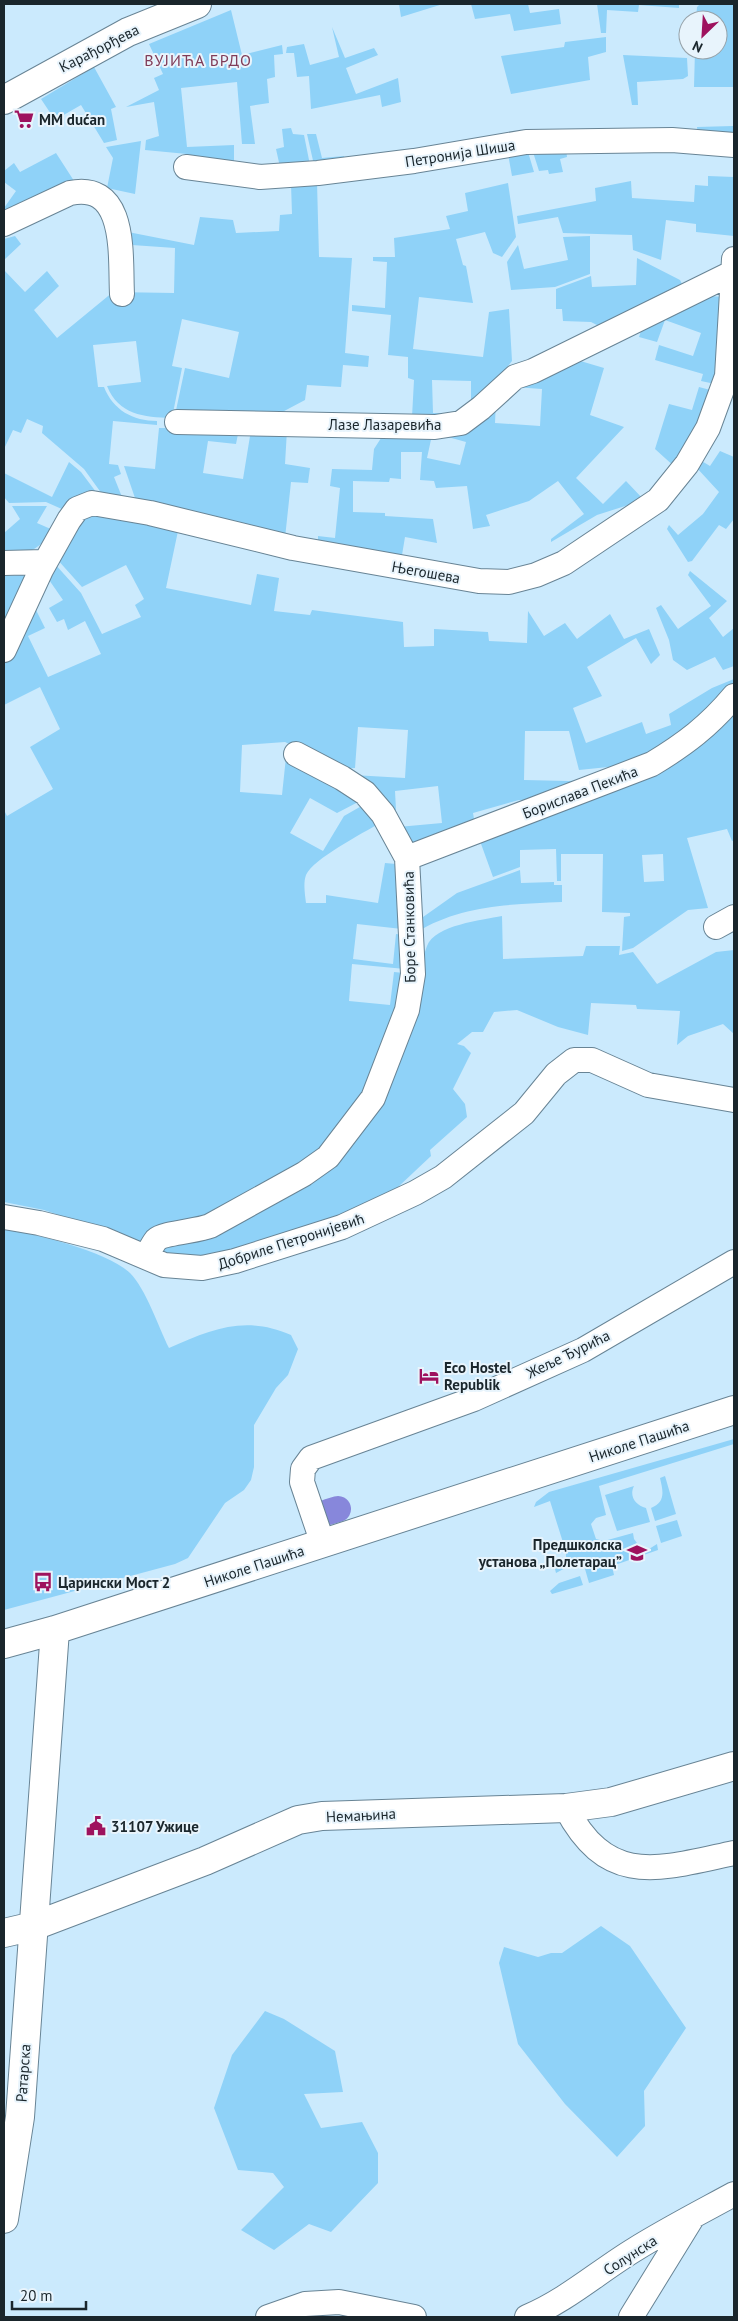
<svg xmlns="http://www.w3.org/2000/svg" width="738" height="2321" font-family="'PT Sans',sans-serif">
<rect width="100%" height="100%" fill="#cbeafd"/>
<path fill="#8fd2f8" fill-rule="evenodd" d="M399,4H443L401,17Z
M471,4H528L530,13L559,9L561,24L514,31L510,14L475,19Z
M597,4H679V8L639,5L638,12L607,10L606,33H601Z
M700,4H734V87H694L695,50H718V20H696L697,7Z
M231,10L242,55L282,45L283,54L274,55L275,77L267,79L269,103L250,106L255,144H242L237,82L181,88L187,147L234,145V164L187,159V154L145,150L146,140L159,136L154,102L126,107L159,90L154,78L163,74L149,44Z
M332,27L345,58L374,48L378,55L346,68L356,94L398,78L401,102L382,107L380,95L311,109L309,76L297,77L294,53H286L287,47L304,44L310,65L339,57Z
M606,37V52L588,57L590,80L511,94L501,56L564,47L565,42Z
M623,55L687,58L688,76L683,79L637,82L638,105H632Z
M94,67L116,107L111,109L117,140L104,143L81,105L55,120L41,99Z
M733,126L734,138L698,136L697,127Z
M291,128L293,134L304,135L310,165L280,167L276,149L284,147L282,129Z
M307,134H316L322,158L344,156L346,163L314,165Z
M141,141L135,194L107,188L113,158L106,147Z
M566,148L567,157L560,159L563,172L549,174L548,170L539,171L533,152Z
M528,152L534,172L512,176L508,154Z
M56,153L76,184L4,216V208L16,191L4,182V171L14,163L20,172Z
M708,176L734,177V236L696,232V224L666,220L661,260L633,250L632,235L563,233L558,217L518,224L517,216L596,201L595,188L631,181L632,198L694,202L695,185L708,186Z
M317,182L319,257L352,258L345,353L369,356L368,367L343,365L341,387L307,385L305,400L271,418L175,415L185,368L229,378L239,332L182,319L172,366L182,368L172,418C143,417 119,415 107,386L141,382L136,341L93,345L98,387H104C113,410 133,421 157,421V425L113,421L109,464L118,465L121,474L114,477L122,497L102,494L84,469L42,433L43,426L27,419L21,433L13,430L4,449V270L25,292L47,271L59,286L34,310L57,338L113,292L174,293L175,248L132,245L128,232L194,245L200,217L233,220L236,233L279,231L280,215L292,214L291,184Z
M508,183L516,237L502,257L493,253L485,232L456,239L463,265L466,266L473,303L419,297L413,349L483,357L489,312L509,309L512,361L491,387L471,406V381L432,380L433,413H452V417H412L414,380L408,378V357L388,355L391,315L352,311V305L385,308L387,262L373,261V257H395L394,238L450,229L446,216L468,211L465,193Z
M15,236L21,244L4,260V239Z
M590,236V274L555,287L511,290L507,262L518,245L524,269L568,260L563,237Z
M637,258L680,280L684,288L603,328L591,322L563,321L562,309H556V289L591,276L592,287L636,285Z
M705,296L730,297L715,384L701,381L703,374L655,360L659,345L693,356L701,333L665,320L657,342L639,337L643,325Z
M577,360L604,368L590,415L624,427L576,478L603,504L626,481L644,500L597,515L551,542V539L584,514L558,481L529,501L486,515L490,526L473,529L467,486L436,488L434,481L420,480L422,452H401V479L390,478L389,482L353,481V512L385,513V516L433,519L437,543L405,537L401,561L318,544V536L335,538L340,488L330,486L332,469L372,470L374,449L383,435H432L427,458L460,465L466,442L448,437L449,433L496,401L495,423L540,426L542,389L514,387Z
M699,387L714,391L676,468L655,449L669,404L692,410Z
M159,428L239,429L236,444L208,441L203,473L243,479L251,430H287L285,464L310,468L308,483L291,482L285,538L135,498L124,466L155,469Z
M720,451L734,457V519L726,529L719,525L692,561L688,562L667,529L669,525L678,535L703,514L719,492L696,467L700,460L710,466Z
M69,462L81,472L96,492L64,510L46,502L9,503L4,497V473L52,497Z
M12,506H47L37,523L53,530C37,552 30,552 4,556V533L20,519Z
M94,515H107L178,531L166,588L251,605L257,574L279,578L274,611L310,615L312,610L403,622L404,647L434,646V629L488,632L489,641L527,643L528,611L544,636L565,623L577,639L610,614L624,639L649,629L660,655L651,664L636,638L587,667L602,696L573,708L586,743L642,722L646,734L671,725L669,714L712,688L734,679V686L661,751L618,766L579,770L569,731H525L524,780L569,781L610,777L542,801L519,800L473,813L475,825L412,848L398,827L442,823L438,786L395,791L396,810L390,811L353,775L405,778L408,730L358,727L355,768L341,769L285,742L242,745L240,792L282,795L286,757L362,800L337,813L310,798L290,833L323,851L344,816L365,804L380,823C363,833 313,859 306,875C303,883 305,895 306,903H326V895L378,903L385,863L396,864L402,929L357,924L353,959L393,964L396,934L402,935L405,969L352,964L349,1001L390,1005L394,972L404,973L403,996L377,1074L337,1139L224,1212L139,1242L44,1210L4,1202V810L7,816L53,789L30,747L60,729L40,687L4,705V662L16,649L34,606L45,628L28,636L48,677L101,654L85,621L68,630L64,619L57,622L49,608L63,600L47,577L54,563L81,593L102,634L141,617L135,605L144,599L126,565L82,587L56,558L84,517Z
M690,571L727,601L709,618L723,637L734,628V666L723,670L715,657L687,670L673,660L669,640L656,608L661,605L678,629L711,606L688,575Z
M23,575L28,580L4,638V576Z
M734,706V840L732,841L727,829L687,838L708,908L688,910L633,948L622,951L624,917L630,916V913L602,912L603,854H561V881H557L556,849L520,850V867L493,877L480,841L583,802ZM663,854L664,881L644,882L642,855Z
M520,870L521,883L554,882V885H562V902C514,904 460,905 417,932L416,922L457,893Z
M502,916L503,959L583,956L586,946H620L619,955L633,952L657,984L716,952L734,950V1034L723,1024L688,1036L677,1045L680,1011L637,1009L636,1005L591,1003L588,1035L558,1027L517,1010L494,1012L483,1032H472L457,1044L464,1046L471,1053L453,1089L465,1104L467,1117L430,1150L431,1156L397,1188L338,1217L206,1259L165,1258L160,1245L338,1156L422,969C423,962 424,953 427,946C435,925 482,920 502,916Z
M4,1229C35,1234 107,1251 130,1273C146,1289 158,1326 169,1348C212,1329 245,1315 291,1335L298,1349L288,1375L276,1388L254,1425V1467L251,1480L244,1490L225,1503L188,1558L175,1564L4,1610Z
M734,1439V1444L599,1486L606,1515L596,1518L591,1524L596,1539L604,1541L633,1533L634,1539L640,1547L649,1549L657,1544L658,1550L612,1566L614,1575L589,1583L583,1562L569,1566L556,1573L555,1569L566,1560V1552L550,1501L534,1507L530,1517L536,1502L549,1492Z
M665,1476L676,1514L655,1521L651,1508C666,1502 663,1491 660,1478Z
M634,1486C629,1496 635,1505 646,1508L650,1522L617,1531L605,1495Z
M677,1520L682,1536L661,1543L656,1526Z
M580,1576L583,1585L552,1594L550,1591L559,1583Z
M601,1926L630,1946L686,2028L644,2091L645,2126L617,2157L565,2104L518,2044L499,1963L504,1947L538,1957L551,1953H562Z
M265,2011L284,2019L335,2051L343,2092L304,2094L321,2128L362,2122L378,2153V2183L331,2232L309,2224L274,2250L241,2230L284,2187L273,2173L238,2170L214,2108L232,2055Z"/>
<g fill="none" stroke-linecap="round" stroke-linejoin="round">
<path stroke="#8787db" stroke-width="26" d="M328,1512L338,1509"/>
<defs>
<path id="street" d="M186,167L260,177L318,173L414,161L526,142L672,140L734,145
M4,224L70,193C128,181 120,258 122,294
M177,422L435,427L461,423L481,408L515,377L533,371L732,273
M4,563L44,562
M4,650L41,570L69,520L77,509L92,503L150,513L293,548L479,581L509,582L536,575L564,563L658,500L687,464L708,428L727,376L734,259
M407,858L652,764C685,744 709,726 734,696
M716,927L734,917
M4,1217L39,1223L103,1239L164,1265L202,1268L235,1261L342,1227L415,1193L443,1177L524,1113L556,1074L574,1060H592L648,1085L734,1100
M146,1257C149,1252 152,1245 156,1240C163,1233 198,1231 210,1226L304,1174L328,1157L373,1098L407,1010L413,974L407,858L383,814L365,793L342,778L296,754
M323,1544L302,1482L303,1469L311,1458L474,1399L583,1350L734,1262
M566,1808C608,1888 659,1869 734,1853
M268,2317L305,2304L339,2302L414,2317
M527,2317C567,2300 598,2272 634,2250C666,2230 701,2212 734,2194
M631,2317L692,2218"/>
<path id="secondary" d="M4,100L128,32L197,4
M4,1644L55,1630L734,1410
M4,1933L34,1926L205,1861L298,1820L322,1816L566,1808L611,1802L734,1766
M4,2219L20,2117L55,1630"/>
</defs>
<use href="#street" stroke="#688495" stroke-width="26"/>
<use href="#secondary" stroke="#688495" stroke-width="30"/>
<use href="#street" stroke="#fff" stroke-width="24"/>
<use href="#secondary" stroke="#fff" stroke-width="28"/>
</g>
<defs>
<symbol id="supermarket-bare" viewBox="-9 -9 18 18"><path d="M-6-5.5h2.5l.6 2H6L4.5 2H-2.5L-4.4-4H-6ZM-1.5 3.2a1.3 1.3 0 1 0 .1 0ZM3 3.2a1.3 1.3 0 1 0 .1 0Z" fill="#9e125e" stroke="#e8f4fc" stroke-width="2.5" paint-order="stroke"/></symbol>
<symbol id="hotel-bare" viewBox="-9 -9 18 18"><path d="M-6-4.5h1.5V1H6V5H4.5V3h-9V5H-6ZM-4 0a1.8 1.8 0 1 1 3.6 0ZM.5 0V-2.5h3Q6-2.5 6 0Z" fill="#9e125e" stroke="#e8f4fc" stroke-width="2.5" paint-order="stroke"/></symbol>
<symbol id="school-bare" viewBox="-9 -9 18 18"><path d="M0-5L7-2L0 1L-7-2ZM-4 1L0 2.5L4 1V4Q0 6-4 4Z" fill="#9e125e" stroke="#e8f4fc" stroke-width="2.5" paint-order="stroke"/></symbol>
<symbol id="bus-bare" viewBox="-9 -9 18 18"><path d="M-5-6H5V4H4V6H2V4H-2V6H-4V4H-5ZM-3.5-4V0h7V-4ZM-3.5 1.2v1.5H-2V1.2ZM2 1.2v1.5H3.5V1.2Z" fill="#9e125e" stroke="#e8f4fc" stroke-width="2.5" paint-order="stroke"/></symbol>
<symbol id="civic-bare" viewBox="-9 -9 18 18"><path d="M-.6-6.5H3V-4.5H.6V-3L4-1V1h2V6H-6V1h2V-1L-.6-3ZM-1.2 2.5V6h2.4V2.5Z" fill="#9e125e" stroke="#e8f4fc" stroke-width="2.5" paint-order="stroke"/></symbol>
</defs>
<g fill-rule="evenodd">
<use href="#supermarket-bare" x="10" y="105" width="28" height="28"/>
<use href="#hotel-bare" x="415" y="1362" width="28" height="28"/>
<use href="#school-bare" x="623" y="1539" width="28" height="28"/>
<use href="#bus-bare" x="29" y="1568" width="28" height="28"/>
<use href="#civic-bare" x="82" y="1812" width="28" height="28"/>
</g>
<g text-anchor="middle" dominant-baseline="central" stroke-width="4" stroke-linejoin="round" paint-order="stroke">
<g font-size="15" fill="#1a262c" stroke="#e8f4fc">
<text transform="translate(99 48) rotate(-27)">Карађорђева</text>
<text transform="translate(460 153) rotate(-9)">Петронија Шиша</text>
<text x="385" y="424">Лазе Лазаревића</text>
<text transform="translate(426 572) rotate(10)">Његошева</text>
<text transform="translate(580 792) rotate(-21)">Борислава Пекића</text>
<text transform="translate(409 927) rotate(-91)">Боре Станковића</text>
<text transform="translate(291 1241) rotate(-18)">Добриле Петронијевић</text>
<text transform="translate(568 1354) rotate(-26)">Жеље Ђурића</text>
<text transform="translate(639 1441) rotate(-18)">Николе Пашића</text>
<text transform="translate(254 1566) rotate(-18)">Николе Пашића</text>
<text transform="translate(361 1815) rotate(-3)">Немањина</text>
<text transform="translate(23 2073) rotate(-86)">Ратарска</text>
<text transform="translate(630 2255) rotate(-33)">Солунска</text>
</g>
<g font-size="15" font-weight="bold" fill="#1a262c" stroke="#e8f4fc" text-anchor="start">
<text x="39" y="119">MM dućan</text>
<text x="444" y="1367">Eco Hostel<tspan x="444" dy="17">Republik</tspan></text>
<text x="622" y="1544" text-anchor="end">Предшколска<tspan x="622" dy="17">установа „Полетарац”</tspan></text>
<text x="58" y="1582">Царински Мост 2</text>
<text x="111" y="1826">31107 Ужице</text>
</g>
<g font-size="16" letter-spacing="1" fill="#803c58" stroke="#e8f4fc">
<text x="198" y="60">ВУЈИЋА БРДО</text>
</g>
</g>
<rect width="738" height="2321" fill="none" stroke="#1a262c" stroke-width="10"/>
<g transform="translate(703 35) rotate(205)"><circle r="24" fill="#e8f4fc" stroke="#96a2a9"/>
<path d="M0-4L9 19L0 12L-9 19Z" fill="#9e125e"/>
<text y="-8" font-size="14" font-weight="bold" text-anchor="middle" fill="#1a262c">N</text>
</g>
<path d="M12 2301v8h74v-8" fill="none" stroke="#1a262c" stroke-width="2.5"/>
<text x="20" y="2301" font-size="15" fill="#1a262c" stroke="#e8f4fc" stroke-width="4" paint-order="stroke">20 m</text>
</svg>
